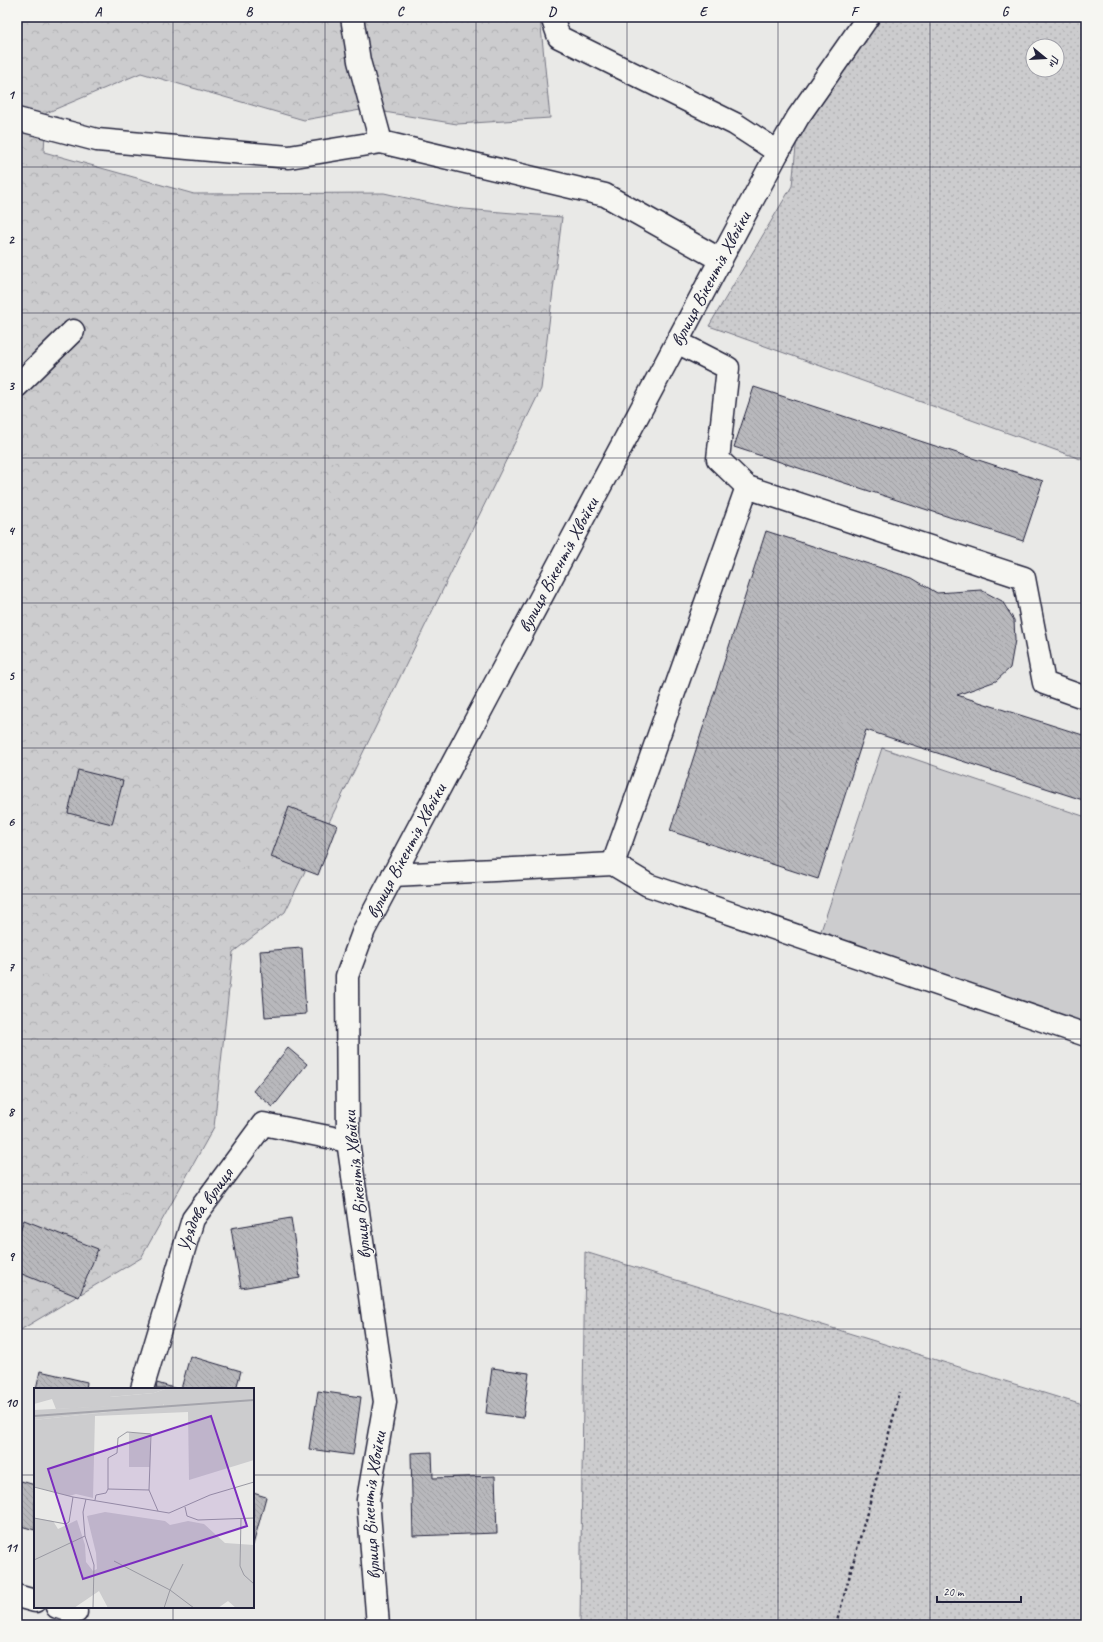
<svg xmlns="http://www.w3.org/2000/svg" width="1103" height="1642" font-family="Caveat,sans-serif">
<defs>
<pattern id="grass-dots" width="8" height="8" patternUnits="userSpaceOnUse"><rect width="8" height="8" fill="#ccccce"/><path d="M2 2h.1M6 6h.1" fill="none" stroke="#afafb2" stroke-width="1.8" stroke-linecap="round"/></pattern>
<pattern id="forest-crowns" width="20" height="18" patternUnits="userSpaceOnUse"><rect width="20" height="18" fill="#ccccce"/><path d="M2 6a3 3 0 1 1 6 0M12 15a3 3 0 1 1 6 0" fill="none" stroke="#afafb2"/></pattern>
<pattern id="building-back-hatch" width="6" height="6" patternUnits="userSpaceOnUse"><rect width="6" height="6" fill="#b8b8bc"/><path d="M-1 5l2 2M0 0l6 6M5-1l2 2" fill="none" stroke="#9e9ea2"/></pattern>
</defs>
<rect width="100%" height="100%" fill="#e9e9e7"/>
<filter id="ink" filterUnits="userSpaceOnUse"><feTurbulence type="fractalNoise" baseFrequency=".025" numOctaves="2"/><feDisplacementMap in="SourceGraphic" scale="8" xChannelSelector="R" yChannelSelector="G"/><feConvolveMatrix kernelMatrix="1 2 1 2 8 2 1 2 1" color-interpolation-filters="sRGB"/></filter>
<g filter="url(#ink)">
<path fill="url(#grass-dots)" stroke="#777784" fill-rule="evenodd" d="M868,17H1086V461L709,326L792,186L799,117ZM1033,46H1057V70H1033Z
M585,1252L1086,1406V1625H580Z"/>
<path fill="url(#forest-crowns)" stroke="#777784" d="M17,17H540L550,118L457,124L366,109L304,120L141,73L46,113L44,152L194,194L384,193L452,208L562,217L541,389L285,912L233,952L214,1127L141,1258L17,1332Z"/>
<path fill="#ccccce" stroke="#777784" d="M882,748L1086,817V1023L820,934Z"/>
<path fill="url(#building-back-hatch)" stroke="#22223b" d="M754,387L1043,481L1023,541L734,447Z
M766,531L912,578L937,593L981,590L1002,601L1014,620L1015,640L1010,668L996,681L957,695L1086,736V801L866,730L818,879L670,831Z
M78,770L123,781L112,824L68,813Z
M289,807L337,825L318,875L271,857Z
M302,948L306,1014L265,1017L260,951Z
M288,1048L307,1064L273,1107L253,1091Z
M291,1218L300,1278L241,1288L231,1228Z
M24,1220L98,1249L79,1297L17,1272V1238Z
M190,1356L241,1371L236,1389H181Z
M492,1368L529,1373L523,1418L486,1413Z
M40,1371L87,1382L86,1389H36Z
M157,1383L177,1389H156Z
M318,1391L361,1397L353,1455L309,1449Z
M432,1452L433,1478L495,1476L497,1533L413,1536L411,1453Z
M21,1481L35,1485V1530L17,1525V1497Z
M253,1493L266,1497L253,1545Z"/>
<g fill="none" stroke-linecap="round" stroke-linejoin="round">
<defs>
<g id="minor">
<path d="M352,17L359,61L381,142L605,195L721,260"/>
<path d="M552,17L559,37L735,124L778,152"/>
<path d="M17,119L97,140L289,157L381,142"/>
<path d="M677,342L728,368L718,459L747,487"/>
<path d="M17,386L73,331"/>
<path d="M613,864L747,487L1024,578L1044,683L1086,698"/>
<path d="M393,875L613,864L648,885L1086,1035"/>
<path id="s1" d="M142,1389L193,1219L263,1124L348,1141"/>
<path d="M17,1596L35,1601"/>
<path d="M57,1607L76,1612"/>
<path id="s2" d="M378,1625L368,1500L385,1402L348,1141L347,976L364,930L778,152L798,117L868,17"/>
</g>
</defs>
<use href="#minor" stroke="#22223b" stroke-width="25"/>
<path stroke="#22223b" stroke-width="2.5" stroke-dasharray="3 3" stroke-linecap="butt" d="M836,1625L900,1393"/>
<use href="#minor" stroke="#f6f6f2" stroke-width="22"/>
</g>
</g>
<path fill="none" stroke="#22223b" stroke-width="1" stroke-opacity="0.55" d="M173,17V1389M325,17V1625M476,17V1625M627,17V1625M778,17V1625M930,17V1625M17,167H1086M17,313H1086M17,458H1086M17,603H1086M17,748H1086M17,894H1086M17,1039H1086M17,1184H1086M17,1329H1086M17,1475H35M253,1475H1086M173,1607V1625"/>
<g text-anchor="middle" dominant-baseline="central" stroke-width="3" stroke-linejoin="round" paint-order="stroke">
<g font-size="19" fill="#22223b" stroke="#f6f6f2">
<text stroke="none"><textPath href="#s2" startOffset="1440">вулиця Вікентія Хвойки</textPath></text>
<text stroke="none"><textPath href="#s2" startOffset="1116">вулиця Вікентія Хвойки</textPath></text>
<text stroke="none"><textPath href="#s2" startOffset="792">вулиця Вікентія Хвойки</textPath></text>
<text transform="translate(357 1185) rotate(-96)">вулиця Вікентія Хвойки</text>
<text stroke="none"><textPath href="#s1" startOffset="191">Урядова вулиця</textPath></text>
<text stroke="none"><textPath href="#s2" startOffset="120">вулиця Вікентія Хвойки</textPath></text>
</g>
</g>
<g transform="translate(34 1388)">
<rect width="220" height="220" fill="#e9e9e7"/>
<path d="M0,0H77L76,9L120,5L134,0H220V72L155,92L154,24L61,28L59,110L42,106L35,108L0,99V32L129,18L130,16L22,21L18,11L0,16Z" fill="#ccccce"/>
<path d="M77,0H134L120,5L75,9ZM130,15L129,18L0,32V22ZM71,124L131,133L136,137L154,133L170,136L191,155L220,157V220H202L194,213L184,220H74L65,203L40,220H0V130L19,133L24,141L43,132L51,157L52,174L59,183L63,181L62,165L53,128Z" fill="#ccccce"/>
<path d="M95,45H116V79H95Z" fill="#ccccce"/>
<path fill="none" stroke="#a5a5ac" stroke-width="2" d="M0,28L220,12"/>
<path fill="none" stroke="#9999a2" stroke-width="1" d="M0,99L39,109L135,125L176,107L220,94M115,102L117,46L93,44L84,50L83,65L74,70V101L115,102L124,123M61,112L62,107L72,105L74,101M151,119L153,128L164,132L220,130M0,130L32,136L35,134L39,109M207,131L206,178L210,187L220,196M51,148L60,177L59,220M0,172L51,148L49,124L52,111M80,173L136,202L149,176M130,220L136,202L160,220"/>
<path fill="#7b2cbf" fill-opacity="0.15" stroke="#7b2cbf" stroke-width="2" d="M177,28L213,138L49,191L14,81Z"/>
<rect width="220" height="220" fill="none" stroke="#22223b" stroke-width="2"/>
</g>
<rect width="1103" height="1642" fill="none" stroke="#f6f6f2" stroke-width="44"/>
<g transform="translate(1045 58) rotate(108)"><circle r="19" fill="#f6f6f2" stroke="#a1a1a9"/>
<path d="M0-3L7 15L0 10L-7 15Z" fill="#22223b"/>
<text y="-6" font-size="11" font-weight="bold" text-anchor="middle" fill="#22223b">Пн</text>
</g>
<path d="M937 1596v6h84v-6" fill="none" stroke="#22223b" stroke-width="2"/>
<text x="943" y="1596" font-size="12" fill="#22223b" stroke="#f6f6f2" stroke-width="3" paint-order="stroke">20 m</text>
<rect x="22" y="22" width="1059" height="1598" fill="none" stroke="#22223b" stroke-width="1.5"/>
<g font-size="13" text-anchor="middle" font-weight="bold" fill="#22223b">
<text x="98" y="16">A</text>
<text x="249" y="16">B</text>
<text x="400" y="16">C</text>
<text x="552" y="16">D</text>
<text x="703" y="16">E</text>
<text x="854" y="16">F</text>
<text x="1005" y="16">G</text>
<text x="11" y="99">1</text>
<text x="11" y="244">2</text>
<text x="11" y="390">3</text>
<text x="11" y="535">4</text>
<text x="11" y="680">5</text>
<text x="11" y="826">6</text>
<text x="11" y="971">7</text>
<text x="11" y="1116">8</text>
<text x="11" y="1261">9</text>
<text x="11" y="1407">10</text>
<text x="11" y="1552">11</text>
</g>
</svg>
